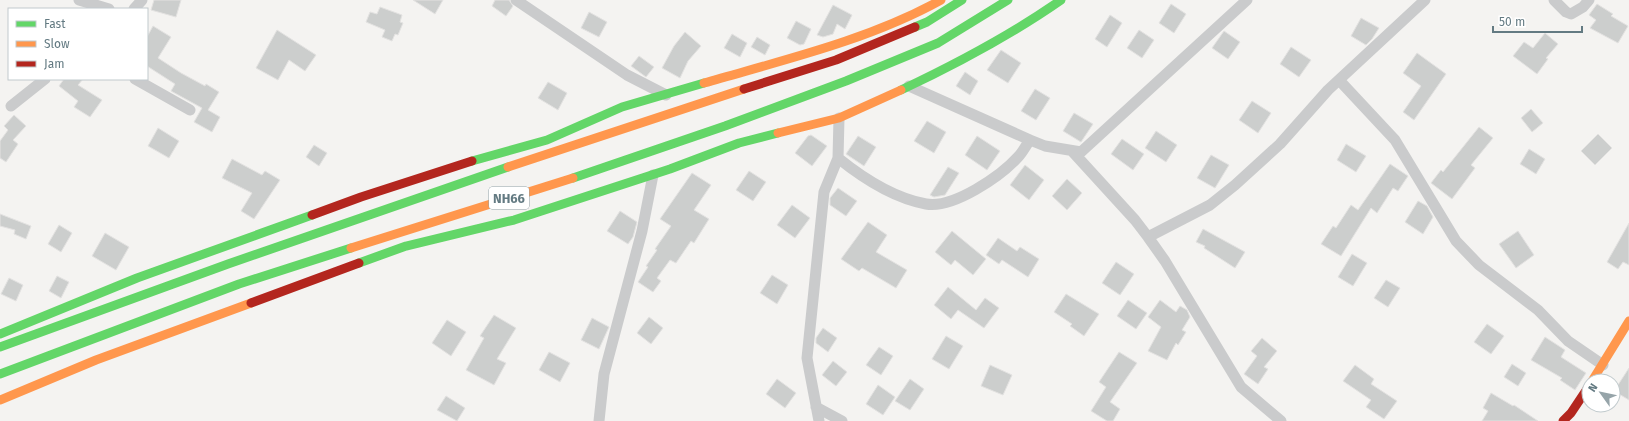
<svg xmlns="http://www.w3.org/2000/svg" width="1629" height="421" font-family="'Fira Sans',sans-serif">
<rect width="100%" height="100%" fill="#f4f3f1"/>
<path fill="#cccecd" stroke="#e3e2e1" d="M154,0H181L176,17L151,10Z
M413,0H443L435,14Z
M495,0H509L513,6L506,16L492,6Z
M1171,4L1186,14L1174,33L1159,23Z
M1597,4L1613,14L1611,16L1628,26L1618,43L1590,28L1596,20L1589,15Z
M833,5L852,15L845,29L837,24L833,34L823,37L817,35Z
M380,7L402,15L400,22L403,23L398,35L395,34L392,41L382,37L385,30L366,22L370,12L377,14Z
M589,12L607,22L599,37L581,28Z
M1110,15L1122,23L1107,47L1095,39Z
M1361,18L1379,28L1372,39L1366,45L1351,36Z
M796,21L811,29L804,44L800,45L787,38Z
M153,26L171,37L158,58L181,73L205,86L206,84L219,92L208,110L220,117L212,132L194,122L202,108L171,91L175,84L147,66V37Z
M277,30L316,55L305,71L289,60L278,80L256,68Z
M1139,30L1154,40L1142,58L1127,48Z
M1224,31L1240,42L1228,59L1212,48Z
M685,32L701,46L688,61L680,78L662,68L674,46Z
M1545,33L1558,44L1546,58L1548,59L1537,74L1513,56L1524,42L1533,48Z
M732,34L747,43L740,57L724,48Z
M757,37L770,45L765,55L751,47Z
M1291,47L1311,60L1299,77L1280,64Z
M1001,50L1021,63L1008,83L987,70Z
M1417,53L1446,74L1414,120L1403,112L1421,86L1403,73Z
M639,56L654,67L646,77L631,66Z
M965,72L978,81L970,95L956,86Z
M64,79H83L78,85L102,100L90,117L74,107L78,101L59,86Z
M548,82L567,93L558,110L538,98Z
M1035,89L1050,98L1036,120L1021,111Z
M1252,101L1271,113L1258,133L1239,120Z
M1531,109L1543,123L1532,132L1521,118Z
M1074,113L1093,124L1081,142L1063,131Z
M14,115L26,126L13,140L18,144L6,162L0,158V141L8,130L4,126Z
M927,121L946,132L934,153L914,141Z
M1479,127L1493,138L1471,165L1475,168L1452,199L1431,183L1441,170L1443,172Z
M158,128L179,141L169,158L148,146Z
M1156,131L1177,145L1166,162L1145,148Z
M1598,134L1612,148L1595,165L1581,151Z
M811,135L827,146L812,166L795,153L808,136Z
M858,136L876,147L864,166L846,154Z
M977,136L1000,151L987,170L965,155Z
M1122,139L1144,154L1133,170L1111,154Z
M1346,144L1366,156L1356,172L1337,160Z
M314,145L327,153L319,166L306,157Z
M1529,149L1545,159L1536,174L1520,164Z
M1211,155L1229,165L1215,188L1197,178Z
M232,159L262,175L265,171L280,180L254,219L241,211L252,193L222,178Z
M1390,164L1408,176L1398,191L1393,188L1377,213L1371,208L1341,256L1321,244L1333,226L1336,228L1351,205L1358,210Z
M1025,165L1044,180L1029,200L1010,185Z
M948,167L959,173L945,195L934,197L930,195Z
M749,171L766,182L753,201L736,190Z
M692,173L711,185L694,210L709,219L694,243L691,241L676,263L670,260L657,278L661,281L653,292L638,282L648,267L646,266L657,250L655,249L671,226L660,219Z
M1067,179L1082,193L1067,210L1052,196Z
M838,188L857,201L846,216L830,205V198Z
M1418,201L1427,206L1433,217L1423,234L1405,222Z
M792,205L810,218L795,238L777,225Z
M620,211L637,222L633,237L628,244L607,231Z
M0,214L31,226L26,239L14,234L15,230L0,226Z
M868,222L887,235L876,252L907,270L896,288L862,268L859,271L841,259Z
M1629,223V265L1623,262L1618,269L1607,262Z
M59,225L72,233L61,252L48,244Z
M1203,229L1245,252L1235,268L1204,248L1205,246L1196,242Z
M952,231L986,259L973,275L955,260L951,265L935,252Z
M1518,231L1534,255L1516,268L1499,244Z
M105,233L129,247L116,270L92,256Z
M998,238L1017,251L1020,247L1039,259L1028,277L1002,260L999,264L986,255Z
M1352,254L1367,263L1353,286L1338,277Z
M1116,262L1134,274L1120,295L1102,283Z
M772,275L788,285L777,304L760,293Z
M57,276L69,282L61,298L49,291Z
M9,278L23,285L16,301L1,294Z
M1386,280L1400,288L1388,307L1374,298Z
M948,287L976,310L985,298L999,308L984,328L958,310L951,319L934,305Z
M1066,294L1099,314L1084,336L1070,326L1072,324L1054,312Z
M1128,300L1147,313L1136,329L1117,316Z
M1160,300L1176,312L1180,306L1187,310L1190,317L1182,330L1186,332L1178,345L1176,343L1167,360L1148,351L1161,327L1148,317Z
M494,315L516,328L497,359L506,363L494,385L466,370L484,338L480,336Z
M649,317L663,328L651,344L637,333Z
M592,318L609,327L599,349L581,340Z
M447,320L466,332L451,356L432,343Z
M1487,324L1504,336L1491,354L1474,342Z
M823,328L837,338L828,352L816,343V338Z
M946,336L963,346L949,369L932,359Z
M1545,337L1565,350L1561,357L1586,373L1575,390L1560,380L1562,378L1531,360Z
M1262,338L1277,351L1264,367L1268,369L1258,384L1244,374L1257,356L1251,351Z
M879,347L893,356L881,375L866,365Z
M549,352L570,363L560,382L539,370Z
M1119,352L1137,363L1110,402L1120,409L1113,421H1107L1091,411L1106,387L1099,382Z
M833,361L847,372L836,386L822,375Z
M1512,364L1526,373L1518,386L1504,377Z
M990,365L1012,375L1003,395L981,386Z
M1355,365L1374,379L1371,384L1397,401L1384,419L1366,407L1371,400L1343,381Z
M1629,368V400L1614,391Z
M777,379L796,393L785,408L766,394Z
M910,379L924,389L910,410L895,401Z
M878,385L895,397L883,415L866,404Z
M1491,393L1513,406L1514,405L1538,421H1482L1488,411L1483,408Z
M446,396L465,408L457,421L437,410Z"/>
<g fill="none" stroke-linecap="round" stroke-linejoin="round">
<path stroke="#cacbcc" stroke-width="11" d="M79,0L109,9
M516,0L627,75L666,95
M1554,0L1566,12L1571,14L1583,7L1589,0
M134,9L142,0
M135,79L190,110
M1339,80L1395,140L1456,241L1479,265L1538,310L1568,341L1603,365
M909,86L1030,140
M11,106L45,79
M839,118L838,158C864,179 893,198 926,204C953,209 1001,176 1018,157C1023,152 1026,145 1030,140L1045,146L1081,152L1247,0
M1072,151L1135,220L1148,237L1165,261L1241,387L1281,421
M1148,237L1210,205L1235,185L1280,144L1328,90L1425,0
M816,407L842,421
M599,421L604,374L642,231L653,175
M819,421L807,358L824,192L838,158"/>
<path stroke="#63d668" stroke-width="9" d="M915,27L927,22L962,0
M901,90C956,64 1011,35 1061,0
M472,161L547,140L622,107L704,83
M573,178L725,126L846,81L938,43L1008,0
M359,263L406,246L514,220L670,169L739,143L778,133
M0,334L137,278L312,215
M0,347L228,264L508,167
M0,374L239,284L351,248"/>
<path stroke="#ff974d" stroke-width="9" d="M704,83C783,60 869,40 941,0
M778,133L839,118L901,90
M508,167L744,89
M351,248L573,178
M1592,381L1629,321
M0,400L96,360L251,303"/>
<path stroke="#b3261e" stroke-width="9" d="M744,89L836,60L915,27
M312,215L361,197L472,161
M251,303L359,263
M1563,421L1571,413L1589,386"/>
</g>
<g text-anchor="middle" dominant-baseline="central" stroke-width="4" stroke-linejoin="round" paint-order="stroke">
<rect fill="#fff" stroke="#92a2a8" stroke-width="1" x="489" y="187" width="40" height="22" rx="3"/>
<g font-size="13" font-weight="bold" fill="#637a82">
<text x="509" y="198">NH66</text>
</g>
</g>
<rect x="8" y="8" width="140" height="72" fill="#ffffff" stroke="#c1cacd"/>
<rect x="16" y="21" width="20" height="6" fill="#63d668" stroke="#c1cacd"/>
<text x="44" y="28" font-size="12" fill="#637a82">Fast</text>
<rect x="16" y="41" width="20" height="6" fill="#ff974d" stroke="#c1cacd"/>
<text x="44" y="48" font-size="12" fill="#637a82">Slow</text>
<rect x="16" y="61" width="20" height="6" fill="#b3261e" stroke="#c1cacd"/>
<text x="44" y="68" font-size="12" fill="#637a82">Jam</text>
<g transform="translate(1601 393) rotate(303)"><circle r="19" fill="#ffffff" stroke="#c1cacd"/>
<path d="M0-3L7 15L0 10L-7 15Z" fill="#96a4a9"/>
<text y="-6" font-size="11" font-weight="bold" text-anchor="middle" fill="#637a82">N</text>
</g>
<path d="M1493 26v6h89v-6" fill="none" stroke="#637a82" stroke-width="2"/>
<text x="1499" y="26" font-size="12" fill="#637a82" stroke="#ffffff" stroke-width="3" paint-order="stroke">50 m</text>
</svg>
